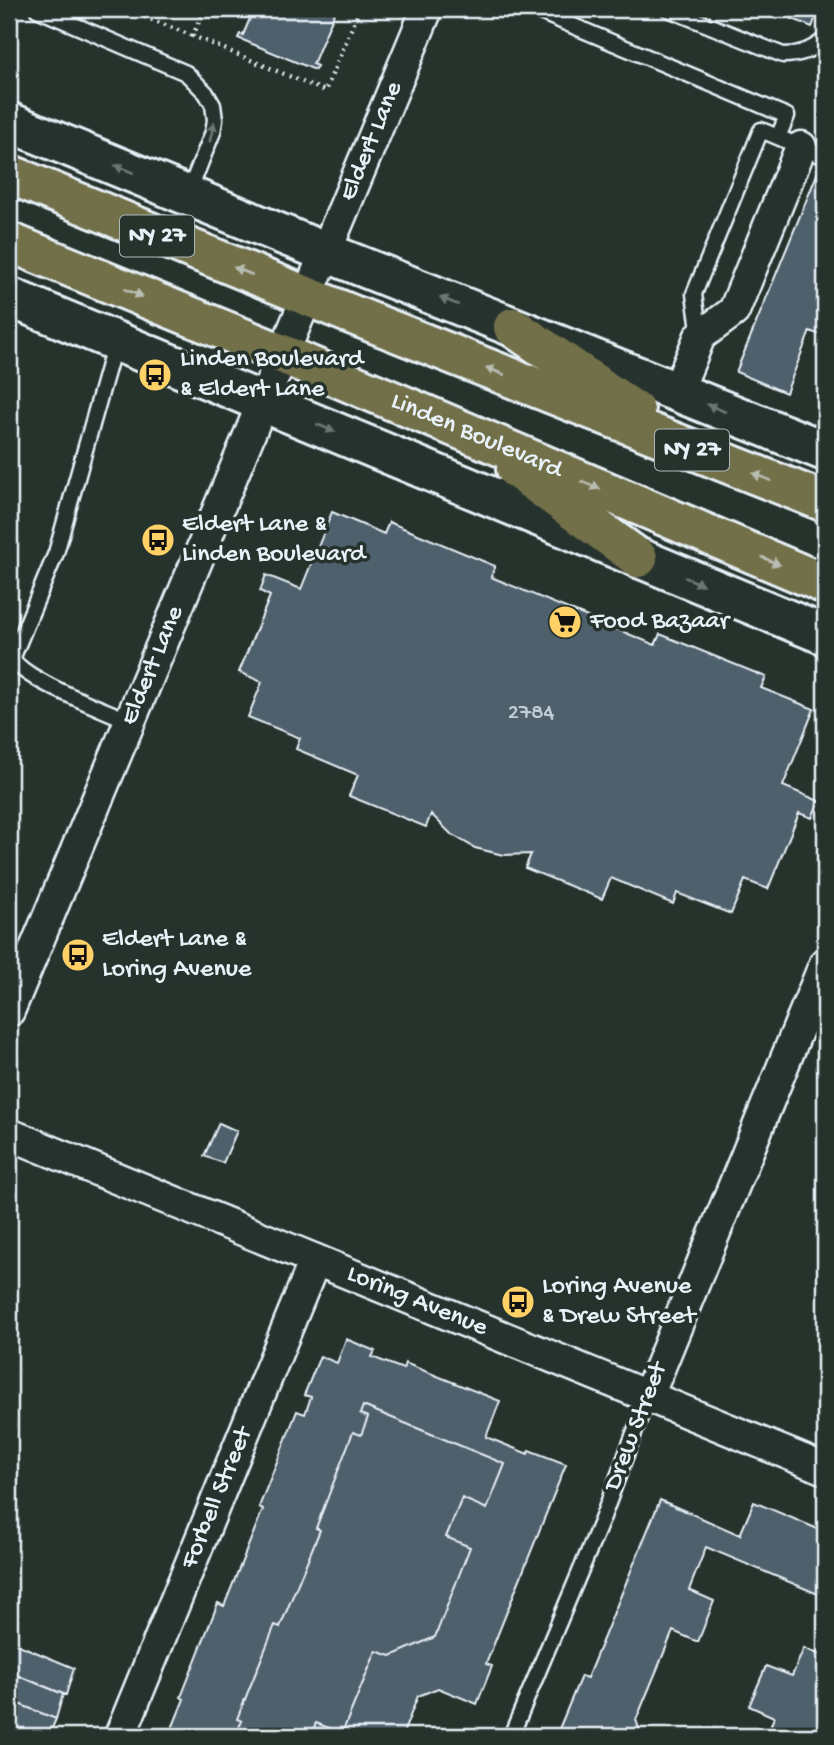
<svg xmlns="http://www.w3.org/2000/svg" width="834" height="1745" font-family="'Gochi Hand',sans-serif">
<rect width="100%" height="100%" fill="#26332d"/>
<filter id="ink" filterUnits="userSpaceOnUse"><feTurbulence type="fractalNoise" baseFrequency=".0143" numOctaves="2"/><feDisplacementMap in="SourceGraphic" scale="14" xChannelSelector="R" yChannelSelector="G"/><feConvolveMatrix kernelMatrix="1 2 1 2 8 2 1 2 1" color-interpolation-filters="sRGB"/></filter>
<g filter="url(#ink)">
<path fill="#50616d" stroke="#e8f1f8" stroke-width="2" d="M254,9H336L313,64L317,66L315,70L238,38L240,34L243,35Z
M769,9H819L812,27Z
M820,167L825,170V337L810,331L786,393L736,372Z
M332,512L384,534L389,522L495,566L491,577L655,645L660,634L766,677L761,688L814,709L783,786L819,801L812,818L799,813L768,889L745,880L731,914L677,893L673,904L611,878L602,899L525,868L531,854L503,855L475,848L451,834L431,814L426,827L349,796L358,775L296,749L300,738L248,717L262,682L239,672L270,596L260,591L266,575L301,589Z
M219,1123L237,1131L223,1163L204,1156Z
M346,1339L375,1351L372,1357L403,1369L405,1363L500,1401L486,1437L528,1454L529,1450L566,1464L486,1664L492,1666L477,1704L438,1688L418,1696L402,1736H310L316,1723L342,1733L376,1651L391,1656L435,1637L470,1547L446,1537L462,1498L487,1509L505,1464L363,1406L360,1414L368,1417L361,1435L353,1432L316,1528L320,1530L280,1627L275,1625L237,1719L242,1721L235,1736H169L184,1699L181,1697L218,1603L224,1606L263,1509L259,1507L297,1411L305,1414L311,1397L304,1395L320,1356L337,1363Z
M363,1406L505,1464L487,1509L462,1498L446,1537L470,1547L435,1637L391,1656L376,1651L342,1733L316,1723L310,1736H235L242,1721L237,1719L275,1625L280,1627L320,1530L316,1528L353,1432L361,1435L368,1417L360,1414Z
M660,1500L740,1535L754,1502L825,1532V1597L706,1547L689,1590L714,1601L698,1642L673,1631L636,1720L642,1736H556L581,1676L587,1678Z
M9,1641L74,1668L66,1695L9,1672Z
M804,1648L825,1657V1736H767L774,1717L749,1706L766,1666L792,1676Z
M9,1672L63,1694L56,1719L9,1700Z
M9,1700L56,1719L49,1735L27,1736L9,1729Z"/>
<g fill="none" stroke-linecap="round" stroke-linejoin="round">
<defs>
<path id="lane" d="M37,9L186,73L206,93L213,105L215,120L213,132L188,194
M533,9L787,116L778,137
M668,9L783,55C800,55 813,50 825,39
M700,336L694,294L761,130L825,157
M115,343L56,553L12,659C28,682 101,708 129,721
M511,1736L601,1522L648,1396"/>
<g id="street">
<path d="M677,392L700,336L734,311L801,147"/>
<path id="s1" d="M9,1011L427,9"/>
<path id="s2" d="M9,1134L825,1469"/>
<path d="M648,1396L825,963"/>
<path id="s3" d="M120,1736L315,1260"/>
</g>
<path id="secondary" d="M9,122L325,252L825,451
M9,297L825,635"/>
<g id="highway">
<path d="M9,174L348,313L825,502"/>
<path id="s4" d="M9,242L282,354L825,584"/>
<path d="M513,327L635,411"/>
<path d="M516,469L638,558"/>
</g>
</defs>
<use href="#lane" stroke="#e8f1f8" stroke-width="19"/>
<use href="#street" stroke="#e8f1f8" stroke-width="35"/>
<use href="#secondary" stroke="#e8f1f8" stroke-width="44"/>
<use href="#highway" stroke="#e8f1f8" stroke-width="44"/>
<path stroke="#e8f1f8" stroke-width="4.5" stroke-dasharray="2 5" stroke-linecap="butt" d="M125,9L193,36
M204,9L193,36L325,91L360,9"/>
<use href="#lane" stroke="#26332d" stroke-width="14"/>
<use href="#street" stroke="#26332d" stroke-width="30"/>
<use href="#secondary" stroke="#26332d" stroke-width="38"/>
<use href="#highway" stroke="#726f4a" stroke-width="38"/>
</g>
<defs><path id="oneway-solid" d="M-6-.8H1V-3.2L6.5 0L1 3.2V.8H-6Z" transform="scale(1.75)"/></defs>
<g fill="#6a7674">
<use href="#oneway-solid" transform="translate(212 132) rotate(-77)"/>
<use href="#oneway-solid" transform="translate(124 169) rotate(-158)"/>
<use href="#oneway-solid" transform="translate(449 301) rotate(-158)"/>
<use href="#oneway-solid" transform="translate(716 408) rotate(-158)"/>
<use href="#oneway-solid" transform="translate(326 428) rotate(22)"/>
<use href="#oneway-solid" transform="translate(694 581) rotate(22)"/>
</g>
<g fill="#b9bdb2">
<use href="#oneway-solid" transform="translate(243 271) rotate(-158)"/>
<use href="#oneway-solid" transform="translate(134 293) rotate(22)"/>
<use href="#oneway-solid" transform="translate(495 371) rotate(-158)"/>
<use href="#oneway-solid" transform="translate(762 477) rotate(-158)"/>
<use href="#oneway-solid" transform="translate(591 485) rotate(23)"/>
<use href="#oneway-solid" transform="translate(771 561) rotate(23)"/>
</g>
</g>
<defs>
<symbol id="bus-disc" viewBox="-11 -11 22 22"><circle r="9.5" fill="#ffd166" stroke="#26332d"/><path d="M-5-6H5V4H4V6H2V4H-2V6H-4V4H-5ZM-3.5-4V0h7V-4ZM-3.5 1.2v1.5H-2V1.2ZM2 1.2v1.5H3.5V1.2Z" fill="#111"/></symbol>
<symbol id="supermarket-disc" viewBox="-11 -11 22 22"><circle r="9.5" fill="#ffd166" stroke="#26332d"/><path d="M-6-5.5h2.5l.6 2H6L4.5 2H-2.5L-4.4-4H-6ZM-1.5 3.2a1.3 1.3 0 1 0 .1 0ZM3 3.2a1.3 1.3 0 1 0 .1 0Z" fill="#111"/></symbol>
</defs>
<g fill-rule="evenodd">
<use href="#bus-disc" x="136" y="356" width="38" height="38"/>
<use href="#bus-disc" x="139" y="521" width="38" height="38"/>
<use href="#supermarket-disc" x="546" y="603" width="38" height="38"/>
<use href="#bus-disc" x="59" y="936" width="38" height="38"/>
<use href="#bus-disc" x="499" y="1283" width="38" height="38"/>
</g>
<g text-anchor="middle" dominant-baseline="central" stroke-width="7" stroke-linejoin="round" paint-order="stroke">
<g font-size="23" fill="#c2cdd5">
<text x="531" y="713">2784</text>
</g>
<g fill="#26332d" stroke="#aeb8bb" stroke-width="2">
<rect x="120" y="215.5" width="74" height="41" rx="5"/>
<rect x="655" y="429.5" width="74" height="41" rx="5"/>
</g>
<g font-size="24" font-weight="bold" fill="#e8f1f8">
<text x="157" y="236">NY 27</text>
<text x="692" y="450">NY 27</text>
</g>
<g font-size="26" fill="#e8f1f8" stroke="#26332d">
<text stroke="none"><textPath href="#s1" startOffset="942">Eldert Lane</textPath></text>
<text stroke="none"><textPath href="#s4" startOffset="506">Linden Boulevard</textPath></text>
<text stroke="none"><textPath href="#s1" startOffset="374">Eldert Lane</textPath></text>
<text stroke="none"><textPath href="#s2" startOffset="441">Loring Avenue</textPath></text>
<text transform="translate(637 1427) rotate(-69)">Drew Street</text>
<text stroke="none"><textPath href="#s3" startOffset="257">Forbell Street</textPath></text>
</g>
<g font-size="26" fill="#e8f1f8" stroke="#26332d" text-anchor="start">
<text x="180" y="360">Linden Boulevard<tspan x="180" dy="30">&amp; Eldert Lane</tspan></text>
<text x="182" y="525">Eldert Lane &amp;<tspan x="182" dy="30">Linden Boulevard</tspan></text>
<text x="590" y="622">Food Bazaar</text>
<text x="102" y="940">Eldert Lane &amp;<tspan x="102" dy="30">Loring Avenue</tspan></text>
<text x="542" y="1287">Loring Avenue<tspan x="542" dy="30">&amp; Drew Street</tspan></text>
</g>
</g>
<rect width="834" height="1745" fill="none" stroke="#26332d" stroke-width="35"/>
<rect x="18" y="18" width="799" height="1710" fill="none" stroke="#e8f1f8" stroke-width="2.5" filter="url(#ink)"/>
</svg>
